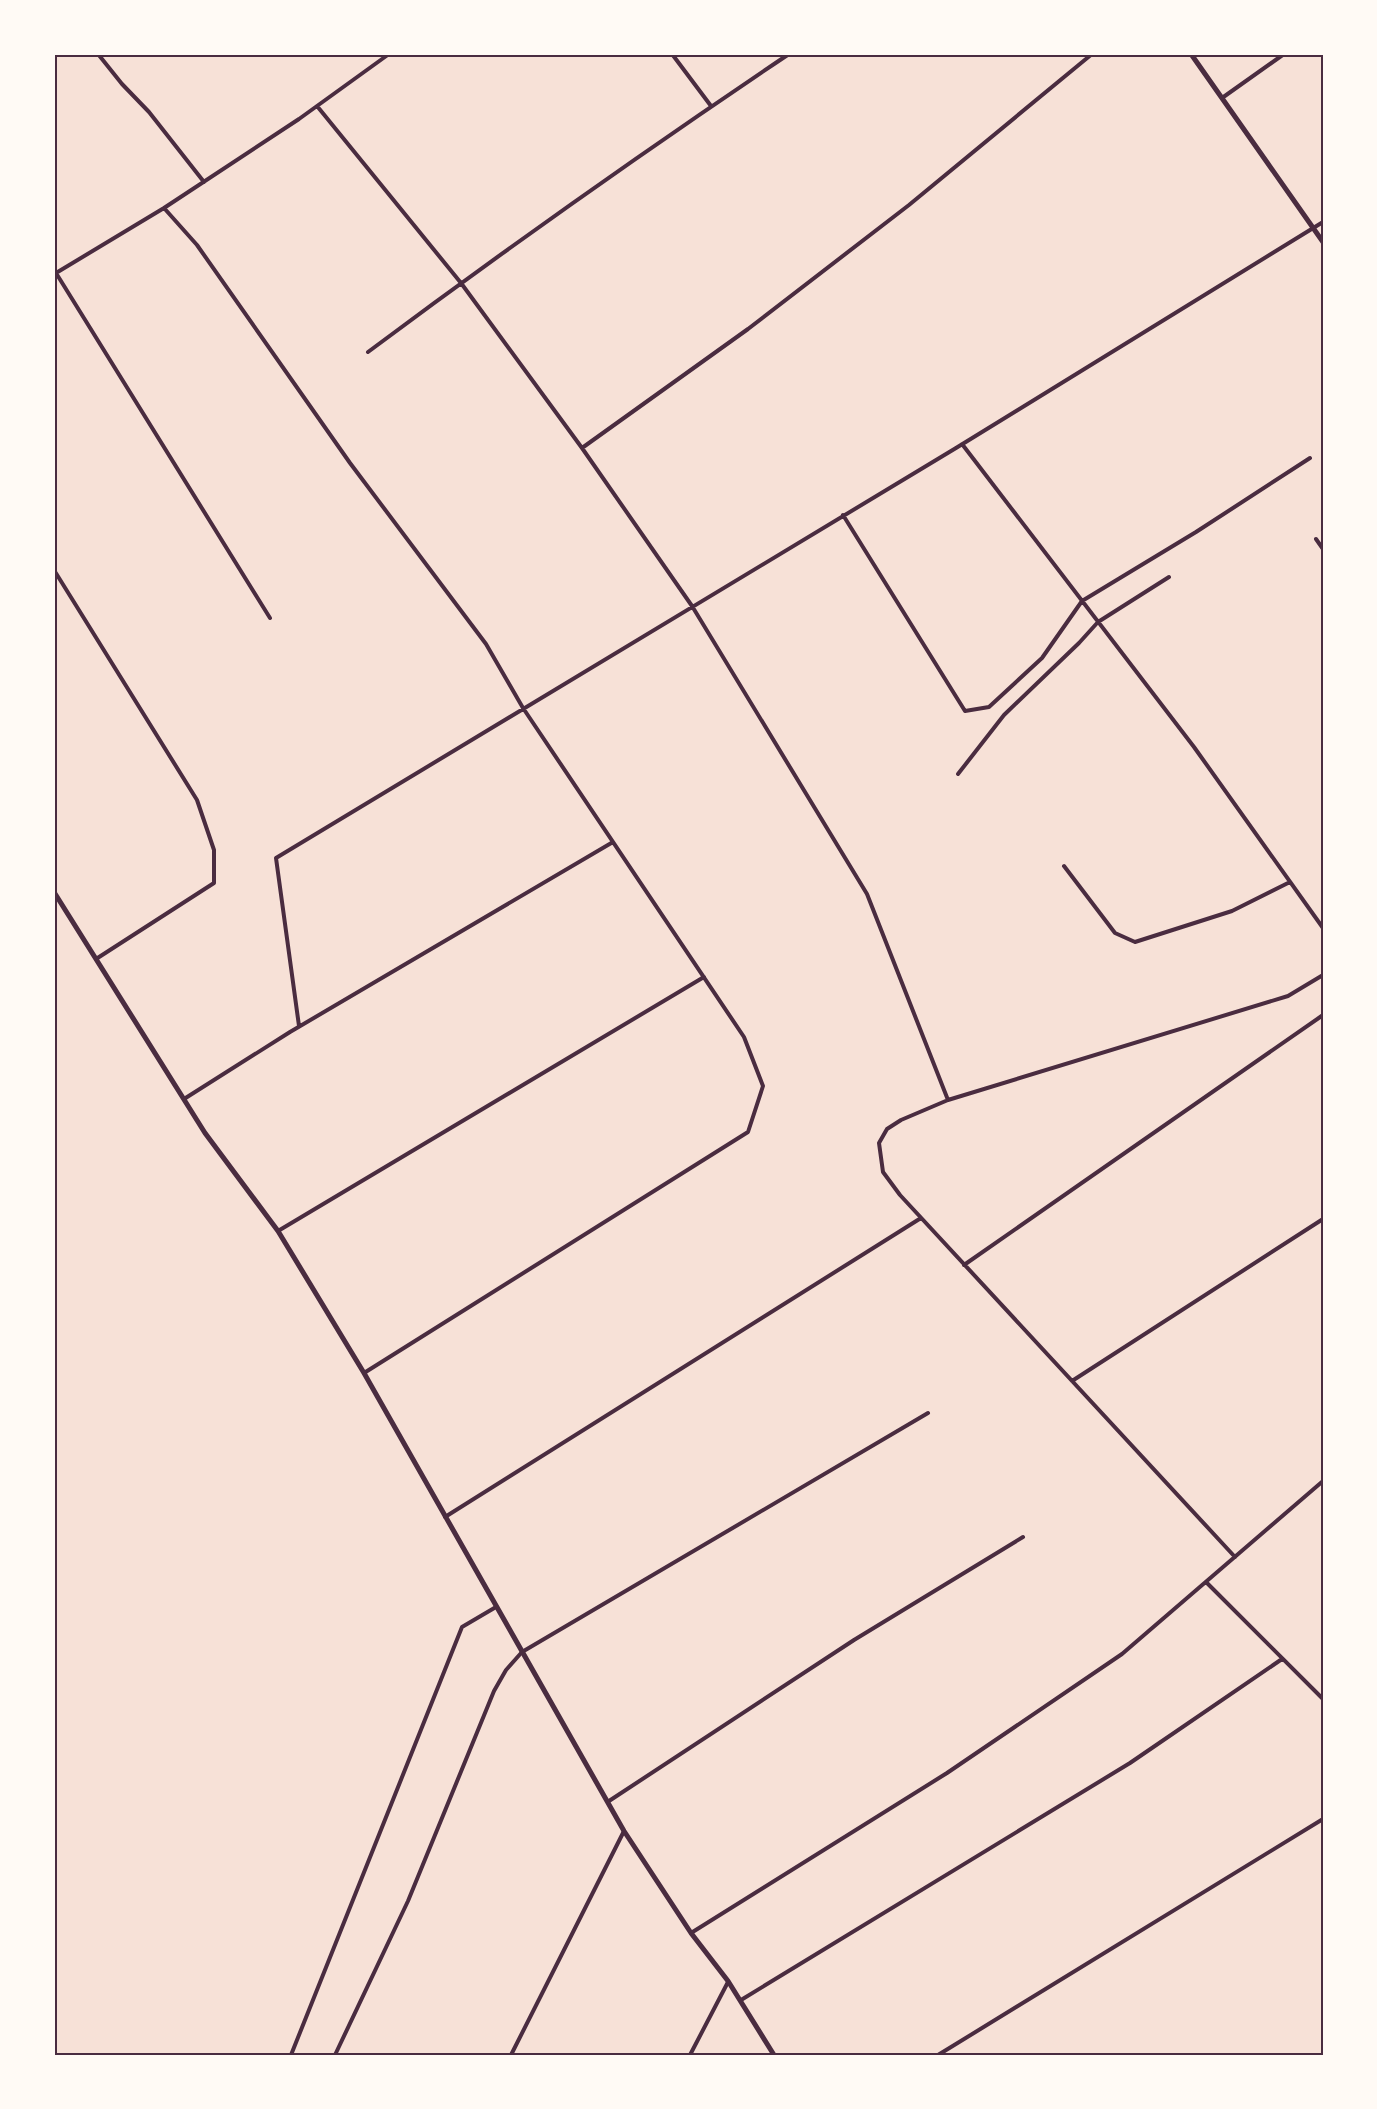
<svg xmlns="http://www.w3.org/2000/svg" width="1377" height="2109" font-family="'DM Sans',sans-serif">
<rect width="100%" height="100%" fill="#f7e1d7"/>
<g fill="none" stroke-linecap="round" stroke-linejoin="round">
<path stroke="#4a2c40" stroke-width="4" d="M98,54L122,84L149,112L204,182
M672,54L711,106
M1222,98L1284,54
M317,106L461,283L582,448L692,606L867,894L948,1100
M164,208L197,245L350,463L486,644L523,708L744,1037L763,1086L748,1132L364,1373
M56,273L270,618
M56,273L164,208L299,119L389,54
M368,352C506,249 646,150 789,54
M962,444L1194,747L1323,928
M582,448L748,329L909,205L1092,54
M843,515L965,711L989,707L1042,658L1082,601L1196,532L1310,458
M1316,539L1323,549
M54,570L197,800L214,850V883L96,959
M958,774L1004,715L1079,643L1098,622L1169,577
M1064,866L1115,933L1135,942L1232,911L1290,882
M299,1026L276,858L956,448L1323,222
M184,1099L290,1032L613,842
M278,1231L704,977
M964,1265L1323,1015
M1072,1381L1323,1219
M445,1517L921,1218
M1235,1557L900,1195L883,1172L879,1143L887,1129L901,1120L948,1100L1288,996L1323,975
M1206,1582L1323,1699
M609,1801L854,1640L1023,1537
M691,1933L947,1773L1122,1654L1323,1481
M741,2000L1130,1763L1282,1659
M291,2055L462,1627L496,1607
M335,2055L408,1901L494,1691L506,1670L522,1652L928,1413
M511,2055L624,1831
M690,2055L728,1982
M938,2055L1323,1819"/>
<path stroke="#4a2c40" stroke-width="5" d="M1191,54L1323,242
M54,892L205,1133L278,1231L364,1373L624,1831L691,1933L728,1981L774,2055"/>
</g>
<rect width="1377" height="2109" fill="none" stroke="#fffaf5" stroke-width="111"/>
<rect x="56" y="56" width="1266" height="1998" fill="none" stroke="#4a2c40" stroke-width="2"/>
</svg>
